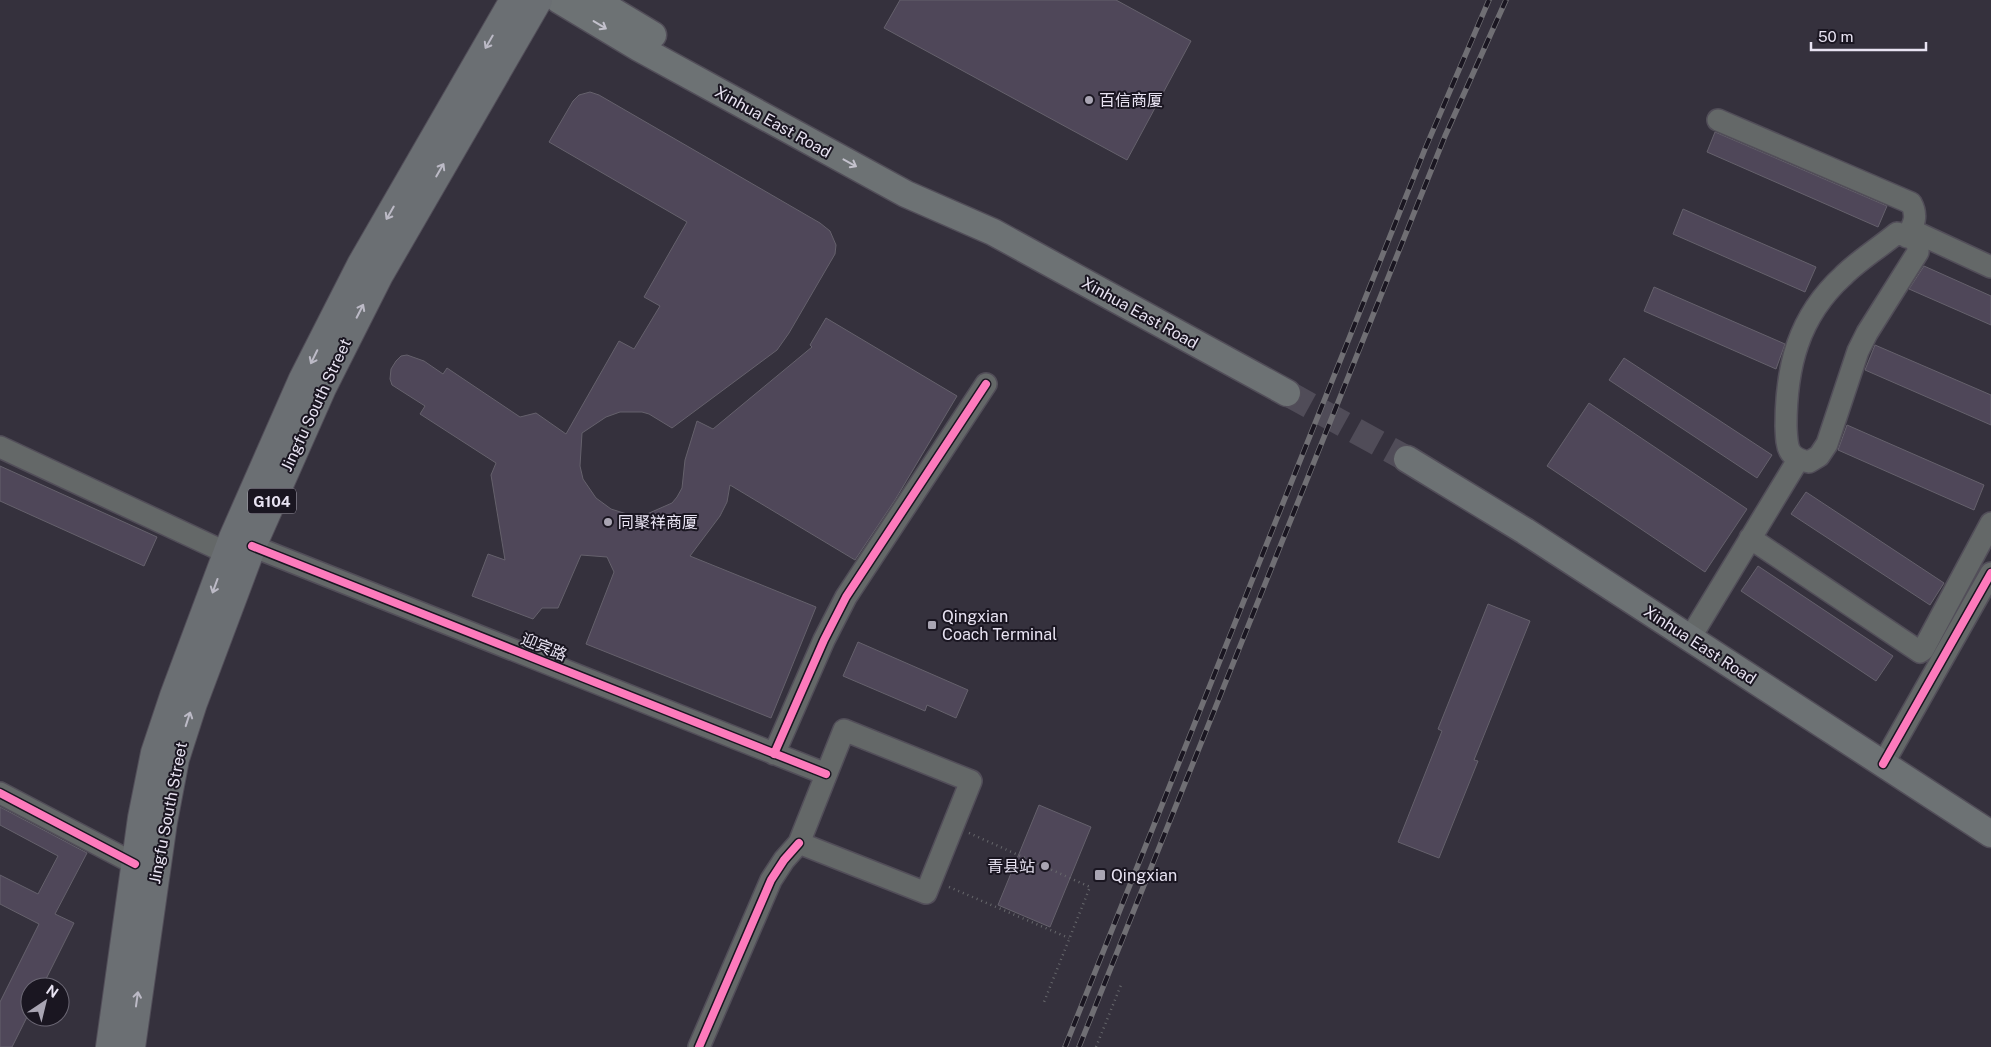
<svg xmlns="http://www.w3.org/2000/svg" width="1991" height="1047" font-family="'Public Sans','Noto Sans SC',sans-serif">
<rect width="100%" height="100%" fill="#35313d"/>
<path fill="#4f4759" stroke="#65616c" d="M900,0H1116L1191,41L1127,160L884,28Z
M590,92L599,95L820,223L830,231L836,245L835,254L789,333L777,350L672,428L649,414L642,412H620L606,417L582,433L580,466L583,479L596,498L611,509L630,515L647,514L672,503L677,497L682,488L685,460L697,421L713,429L812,347L810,345L826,318L957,396L895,500L855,560L730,485L727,502L720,516L690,556L816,607L771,718L586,644L614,572L607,557L581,555L558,608H542L533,619L472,596L488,554L505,560L491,475L496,463L420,414L425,406L392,385L390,379L391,369L396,361L401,356L407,355L424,361L443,374L447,368L520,417L536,413L566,434L619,341L634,349L660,306L644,297L687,222L549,142L573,101L579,95Z
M1715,132L1887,206L1878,227L1707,152Z
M1683,209L1816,267L1805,292L1673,234Z
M1924,266L1991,296V325L1909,289Z
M1654,287L1785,344L1776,369L1644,311Z
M1875,345L1991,395V425L1865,370Z
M1624,358L1772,455L1757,478L1609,380Z
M1589,403L1747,509L1705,572L1547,466Z
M1847,425L1984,485L1974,510L1838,450Z
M0,466L157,537L144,566L0,501Z
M1806,492L1944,583L1930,605L1791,514Z
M1758,566L1893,656L1876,681L1741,591Z
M1488,604L1530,621L1474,760L1478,761L1439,858L1398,842L1442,731L1438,729Z
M858,642L968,690L956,718L927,705L925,711L843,676Z
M1039,805L1091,827L1050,927L998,905Z
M0,807L87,853L55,914L74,923L42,987H30V1011L12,1047H0V1002L39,924L0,904V875L38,894L58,856L0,825Z"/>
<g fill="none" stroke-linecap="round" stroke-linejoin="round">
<path stroke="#504c58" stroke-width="26" stroke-dasharray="26 13" stroke-linecap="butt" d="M1287,393L1407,459"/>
<defs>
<path id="minor" d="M1718,120L1911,203C1918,216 1914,224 1907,237
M1911,230L1991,267
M1897,233L1912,238L1918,245V252L1867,333L1858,351L1827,444L1819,456L1809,462C1786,458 1787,446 1786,426C1786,367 1798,317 1843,276C1859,260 1879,248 1897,233Z
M0,447L227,553
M1750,538L1920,652L1923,650L1991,523
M252,546L826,774
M1690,638L1798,460
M844,730L971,781L926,893L799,843Z
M774,754L824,640L846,597L986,384
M1883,764L1991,573
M0,793L135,864
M699,1047L771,880L784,860L799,843"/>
<path id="major" d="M559,0L639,48L906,194L993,232L1287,393
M595,0L653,35
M1407,459L1525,531L1991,834"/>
<path id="highway" d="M110,1047L142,818L155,753L174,696L233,538L303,379L361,265L514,0
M131,1047L163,822L175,759L193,703L252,546L322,388L379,275L538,0"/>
</defs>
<use href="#minor" stroke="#524e59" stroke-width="24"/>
<use href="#major" stroke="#524e59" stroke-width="29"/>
<use href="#highway" stroke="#524e59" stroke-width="30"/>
<path stroke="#67686c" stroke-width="2.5" stroke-dasharray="1 4" stroke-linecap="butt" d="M969,833L1090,887L1044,1002
M949,887L1069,938
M1096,1047L1121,985"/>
<use href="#minor" stroke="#646868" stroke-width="21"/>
<use href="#major" stroke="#6d7274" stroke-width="26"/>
<use href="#highway" stroke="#6b6f73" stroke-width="28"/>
<defs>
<path id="rail" d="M1065,1047L1425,149L1489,0
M1079,1047L1445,136L1506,0"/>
</defs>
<use href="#rail" stroke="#706f74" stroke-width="5.5"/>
<use href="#rail" stroke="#1a1621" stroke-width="4" stroke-dasharray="11" stroke-linecap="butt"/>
<defs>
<path id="cycleway" d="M252,546L826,774
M774,754L824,640L846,597L986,384
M1883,764L1991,573
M0,793L135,864
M699,1047L771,880L784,860L799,843"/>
</defs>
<use href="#cycleway" stroke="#1a1621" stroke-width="11"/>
<use href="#cycleway" stroke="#fd7abc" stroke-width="8"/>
</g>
<defs><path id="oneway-shaft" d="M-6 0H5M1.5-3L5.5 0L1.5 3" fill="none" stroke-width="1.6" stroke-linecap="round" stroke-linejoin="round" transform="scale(1.25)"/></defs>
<g stroke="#c3c1cc">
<use href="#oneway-shaft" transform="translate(600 25) rotate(31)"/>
<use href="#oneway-shaft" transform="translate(850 163) rotate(29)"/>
</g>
<g stroke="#bcbac6">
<use href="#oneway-shaft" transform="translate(489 42) rotate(120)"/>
<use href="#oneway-shaft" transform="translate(440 170) rotate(-60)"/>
<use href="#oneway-shaft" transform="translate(390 213) rotate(120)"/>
<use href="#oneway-shaft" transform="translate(360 311) rotate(-63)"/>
<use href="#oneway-shaft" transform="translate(314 357) rotate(116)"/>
<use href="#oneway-shaft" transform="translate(215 586) rotate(110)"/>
<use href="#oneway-shaft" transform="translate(188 719) rotate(-72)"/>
<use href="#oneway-shaft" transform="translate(137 999) rotate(-82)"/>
</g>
<g fill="#a9a5b3" stroke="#1a1621" stroke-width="2">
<circle cx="1089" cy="100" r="5"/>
<circle cx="608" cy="522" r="5"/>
<rect x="927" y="620" width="10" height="10" rx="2.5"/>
<circle cx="1045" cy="866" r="5"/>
<rect x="1094" y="869" width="12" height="12" rx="2.5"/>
</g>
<g text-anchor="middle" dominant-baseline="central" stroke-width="4" stroke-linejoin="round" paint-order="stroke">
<rect fill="#1a1621" stroke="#aaa6b3" stroke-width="1" x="248" y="488.5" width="48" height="25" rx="4"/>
<g font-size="15" font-weight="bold" fill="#e8e3f2">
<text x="272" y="501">G104</text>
</g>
<g font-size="16" fill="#e8e3f2" stroke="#1a1621" text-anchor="start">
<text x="1099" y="100">百信商厦</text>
<text x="618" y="522">同聚祥商厦</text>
<text x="942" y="616">Qingxian<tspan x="942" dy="18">Coach Terminal</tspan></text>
<text x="1035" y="866" text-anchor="end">青县站</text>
<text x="1111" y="875">Qingxian</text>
</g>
<g font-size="16" fill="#e8e3f2" stroke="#1a1621">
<text transform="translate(773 122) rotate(29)">Xinhua East Road</text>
<text transform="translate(1140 313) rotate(29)">Xinhua East Road</text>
<text transform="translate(316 405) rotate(-65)">Jingfu South Street</text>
<text transform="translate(1700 645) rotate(33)">Xinhua East Road</text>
<text transform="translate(544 647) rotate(22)">迎宾路</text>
<text transform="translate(168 813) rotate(-79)">Jingfu South Street</text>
</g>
</g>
<g transform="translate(45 1002) rotate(35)"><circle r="24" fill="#1a1621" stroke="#6c6875"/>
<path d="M0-4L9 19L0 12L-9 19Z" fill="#a9a5b3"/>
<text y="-8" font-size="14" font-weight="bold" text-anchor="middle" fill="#e8e3f2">N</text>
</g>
<path d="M1811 42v8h115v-8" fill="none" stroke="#e8e3f2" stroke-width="2.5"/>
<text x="1818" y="42" font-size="15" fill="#e8e3f2" stroke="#1a1621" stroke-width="4" paint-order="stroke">50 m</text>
</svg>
